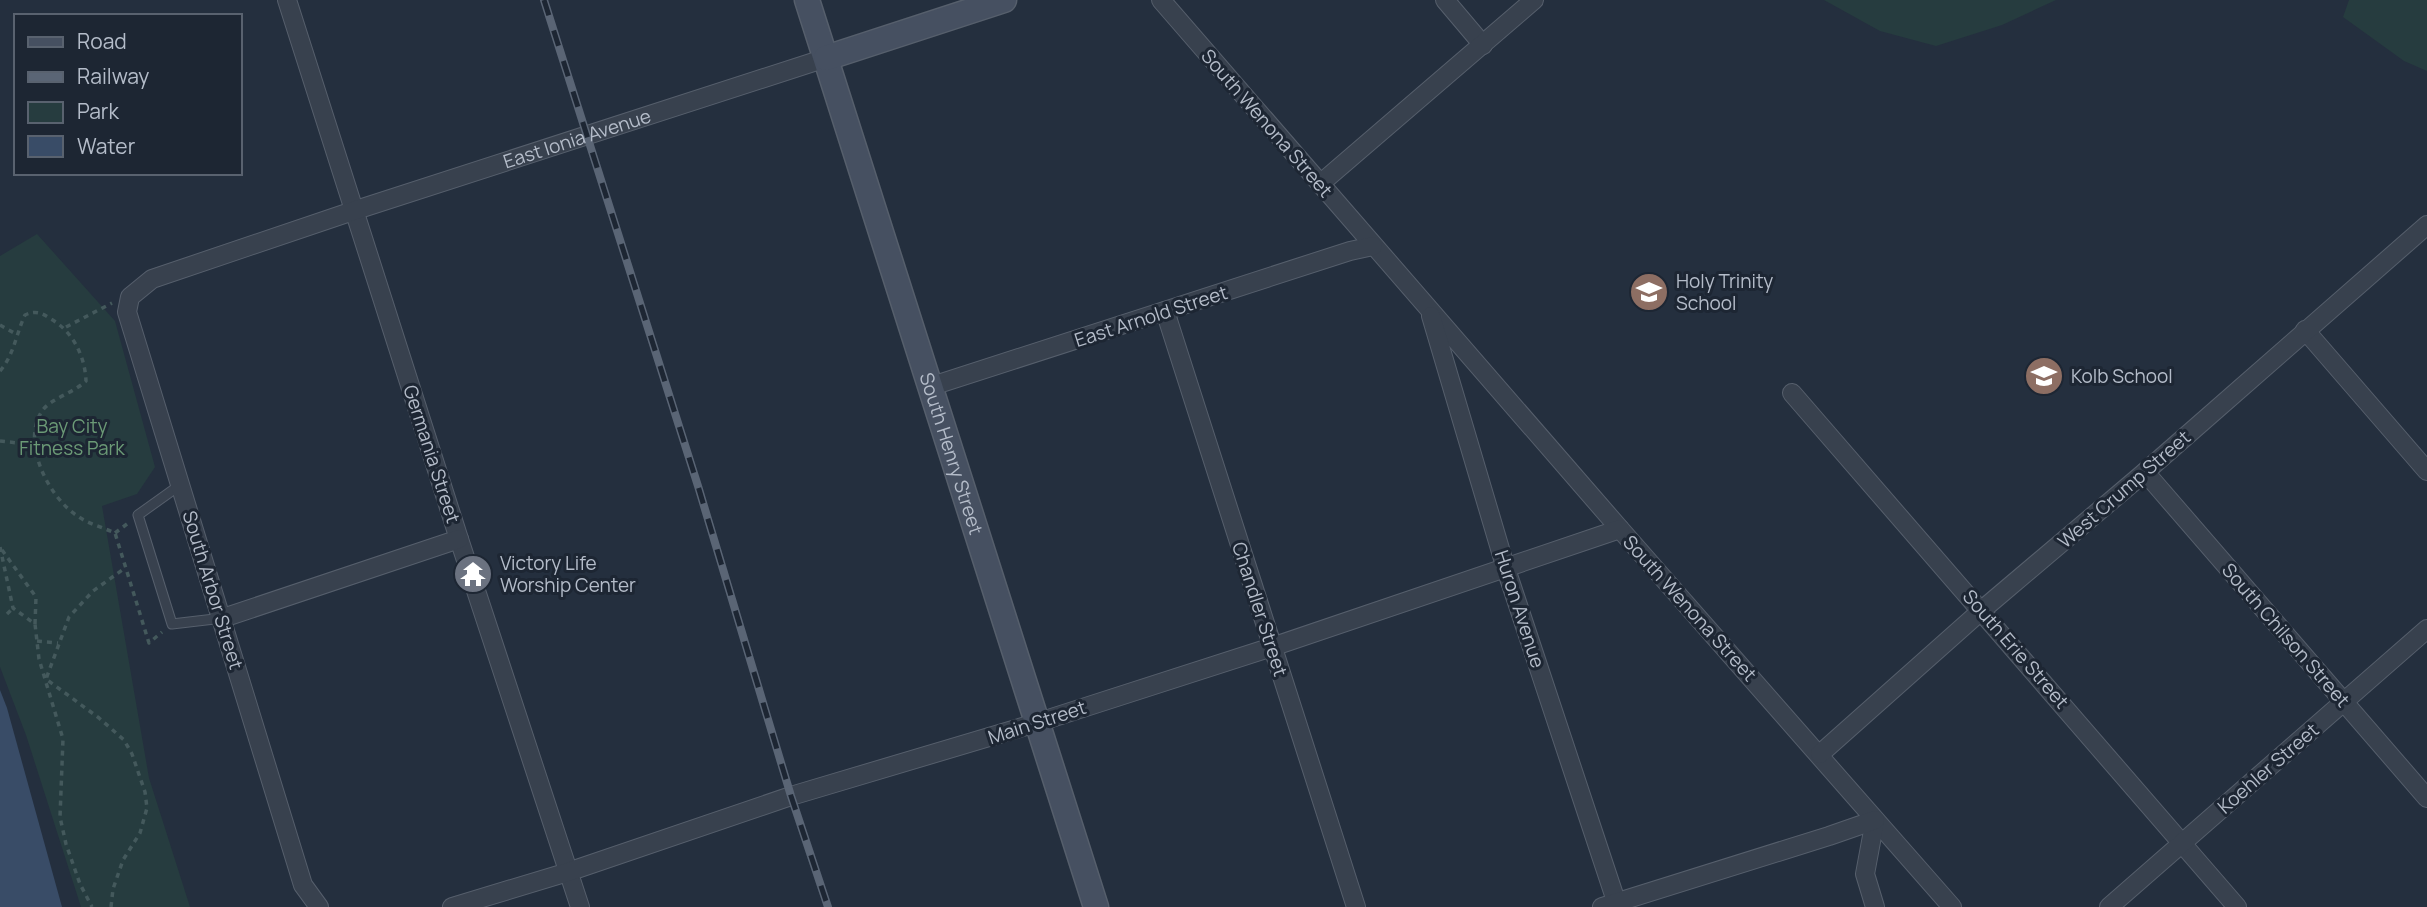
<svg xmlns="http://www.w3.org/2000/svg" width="2427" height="907" font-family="Manrope,sans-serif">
<rect width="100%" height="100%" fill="#242f3e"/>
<path fill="#263c3f" d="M1824,0H2056L2002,25L1936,46L1880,31Z
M2349,0H2427V71L2404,61L2343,17Z
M37,234L115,321L155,467L137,494L102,506L149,778L190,907H81L26,735L0,667V256Z"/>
<path fill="#394c67" d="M0,690L7,708L62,907H0Z"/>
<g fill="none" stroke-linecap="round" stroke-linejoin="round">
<defs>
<path id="lane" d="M180,485L138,515L172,624L223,618"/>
<g id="street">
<path d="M287,0L459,539L580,907"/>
<path d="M1161,0L1620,529L1952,907"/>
<path d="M1445,0L1483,45"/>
<path d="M1320,184L1534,0"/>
<path d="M1165,311L1356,907"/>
<path d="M1431,316L1506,569L1618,907"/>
<path d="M2305,330L2427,471"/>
<path d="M929,387L1350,251L1373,246"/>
<path d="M1792,393L2237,907"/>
<path d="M2145,472L2427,798"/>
<path d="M223,618L459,539"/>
<path d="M1820,754L1982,610L2145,472L2427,225"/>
<path d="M1875,820L1865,874L1875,907"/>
<path id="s1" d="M319,907L303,885L127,312L130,297L152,279L353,211L826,58"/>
<path d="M452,907L568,872L791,796L1036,723L1272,647L1620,529"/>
<path d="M1602,907L1829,836L1875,820"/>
<path d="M2109,907L2427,629"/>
</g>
<g id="secondary">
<path id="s2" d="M807,0L1096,907"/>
<path d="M826,58L1004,0"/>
</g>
</defs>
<use href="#lane" stroke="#565f6c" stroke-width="11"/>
<use href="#street" stroke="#565f6c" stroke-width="20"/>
<use href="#secondary" stroke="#565f6c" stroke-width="27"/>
<path stroke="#44595c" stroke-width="3.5" stroke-dasharray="5 5" stroke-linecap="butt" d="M0,325L16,334
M66,327L112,303
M0,371C14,355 16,334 25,315C36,310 42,313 51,319C73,332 85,356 86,381C72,394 51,398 42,411C21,442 48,496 76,515C88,524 102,527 115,533L149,643L162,632
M0,441L36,445
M115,533L127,524
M0,547L13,608L35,624L39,659L63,739L60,817L66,844L80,884L92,907
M2,550L36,597L35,624
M7,614L13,608
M37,641L58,643
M111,907L113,889L123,860L140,833L147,808L145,792L132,754L124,740L99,718L46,679L69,617L93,591L125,568"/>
<use href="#lane" stroke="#38414e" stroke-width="9"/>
<use href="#street" stroke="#38414e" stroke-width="18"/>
<use href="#secondary" stroke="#465061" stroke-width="24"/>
<defs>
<path id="rail" d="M544,0L698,486L791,796L828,907"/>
</defs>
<use href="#rail" stroke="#5a6575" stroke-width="8"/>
<use href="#rail" stroke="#1d2633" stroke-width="5" stroke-dasharray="16" stroke-linecap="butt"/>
</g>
<defs>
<symbol id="school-disc" viewBox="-11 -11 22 22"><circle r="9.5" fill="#8d6e63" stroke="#1d2633"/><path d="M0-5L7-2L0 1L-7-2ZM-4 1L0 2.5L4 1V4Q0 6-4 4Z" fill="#fff"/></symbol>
<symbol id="temple-disc" viewBox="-11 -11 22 22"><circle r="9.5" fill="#6b7280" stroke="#1d2633"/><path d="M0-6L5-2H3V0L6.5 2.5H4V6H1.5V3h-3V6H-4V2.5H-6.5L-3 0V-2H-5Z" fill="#fff"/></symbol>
</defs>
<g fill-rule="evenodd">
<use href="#school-disc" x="1627" y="270" width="44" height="44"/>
<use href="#school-disc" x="2022" y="354" width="44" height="44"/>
<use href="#temple-disc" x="451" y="552" width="44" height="44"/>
</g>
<g text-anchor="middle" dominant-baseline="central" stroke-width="6" stroke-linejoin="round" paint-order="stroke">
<g font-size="19" fill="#b4bcc9" stroke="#1d2633">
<text transform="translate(1267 123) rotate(49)">South Wenona Street</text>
<text stroke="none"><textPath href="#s1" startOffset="1118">East Ionia Avenue</textPath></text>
<text transform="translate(1151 316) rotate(-18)">East Arnold Street</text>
<text transform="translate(432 454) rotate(72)">Germania Street</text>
<text stroke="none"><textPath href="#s2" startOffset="476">South Henry Street</textPath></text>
<text transform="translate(2124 489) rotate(-41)">West Crump Street</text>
<text transform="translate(213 590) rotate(73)">South Arbor Street</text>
<text transform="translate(1690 608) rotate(48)">South Wenona Street</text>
<text transform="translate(1260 609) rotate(72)">Chandler Street</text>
<text transform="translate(1520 609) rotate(72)">Huron Avenue</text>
<text transform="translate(2286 635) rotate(49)">South Chilson Street</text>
<text transform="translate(2016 649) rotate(49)">South Erie Street</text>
<text transform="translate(1037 722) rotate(-18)">Main Street</text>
<text transform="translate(2268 768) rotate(-41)">Koehler Street</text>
</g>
<g font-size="19" fill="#b4bcc9" stroke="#1d2633" text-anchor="start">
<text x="1676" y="281">Holy Trinity<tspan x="1676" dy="22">School</tspan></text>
<text x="2071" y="376">Kolb School</text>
<text x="500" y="563">Victory Life<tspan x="500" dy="22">Worship Center</tspan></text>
</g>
<g font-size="19" fill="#6b9a76" stroke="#1d2633">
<text x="72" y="426">Bay City<tspan x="72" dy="22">Fitness Park</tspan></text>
</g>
</g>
<rect x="14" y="14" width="228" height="161" fill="#1d2633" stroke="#59626f" stroke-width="2"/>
<rect x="28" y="37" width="35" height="10" fill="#465061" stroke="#59626f" stroke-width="2"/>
<text x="77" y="49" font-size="21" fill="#b4bcc9">Road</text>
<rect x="28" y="72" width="35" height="10" fill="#5a6575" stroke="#59626f" stroke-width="2"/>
<text x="77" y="84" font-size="21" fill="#b4bcc9">Railway</text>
<rect x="28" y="102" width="35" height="21" fill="#263c3f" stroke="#59626f" stroke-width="2"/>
<text x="77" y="119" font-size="21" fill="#b4bcc9">Park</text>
<rect x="28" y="136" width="35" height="21" fill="#394c67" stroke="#59626f" stroke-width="2"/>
<text x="77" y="154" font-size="21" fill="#b4bcc9">Water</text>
</svg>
